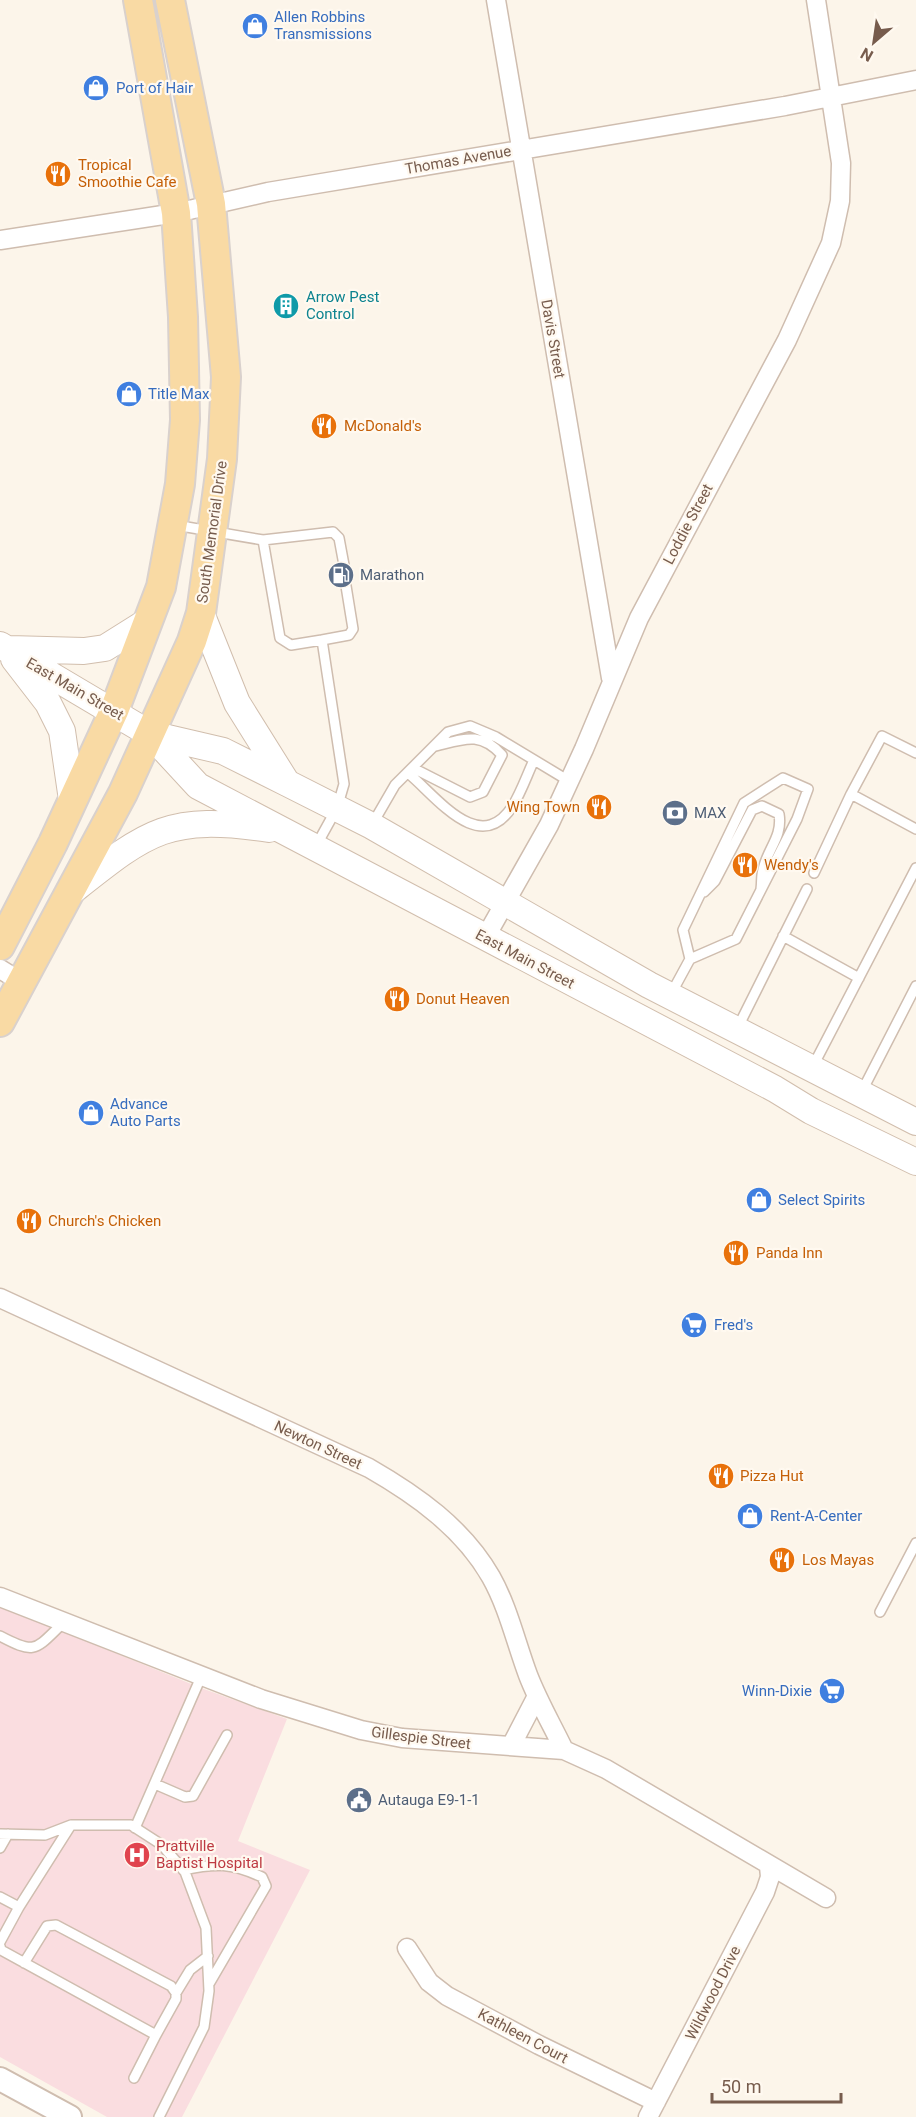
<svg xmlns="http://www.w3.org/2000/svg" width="916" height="2117" font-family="Roboto,sans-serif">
<rect width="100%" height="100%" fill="#fcf5ea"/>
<path fill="#fadde0" d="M0,1606L201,1688L287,1719L238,1841L310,1870L182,2117H107L0,2057Z"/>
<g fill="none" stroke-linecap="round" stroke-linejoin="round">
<defs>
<path id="service" d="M175,525L263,540L280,638L291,645L322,640L344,784L337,808L316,846
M263,540L333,532L339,538L344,565
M322,640L349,635L353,629L346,586
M916,753L882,736L851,794L916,829
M413,768L470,797L483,792L502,755C480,731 464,739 436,746
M408,773C437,797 479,856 512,807C521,793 527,775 534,760
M373,823L395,785L448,732L470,726L496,737L569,781
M814,873L851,794
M704,892L715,881L752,810L762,806L779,814C783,837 767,849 763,870C761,876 762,883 761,889
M783,936L859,978
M671,994L690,959L736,939L797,819L808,789L783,778L744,803L683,930L690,959
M737,1029L807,889
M812,1068L916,868
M861,1093L916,986
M880,1612L916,1543
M0,1636C36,1655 35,1650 63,1623
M155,1784L185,1797L193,1796L227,1735
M135,1828L201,1677
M0,1834L45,1835L71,1825H131L162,1845L185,1872L206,1928L209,1991L204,2027L159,2117
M0,1848L8,1834
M183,1870C216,1863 231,1863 262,1877L266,1886L209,1984
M0,1897L19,1907L71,1825
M0,1942L19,1907
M0,1946L1,1950L156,2035L176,1999V1993L171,1986L56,1925L47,1926L24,1963
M176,1993L190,1970L208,1956
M134,2078L156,2035"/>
<path id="minor" d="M496,0L611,678
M0,240L176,213L268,192L785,106L916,80
M485,938L549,825L584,749L639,618L787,340L831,243L840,201L841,163L816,0
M0,969L21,982
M0,1298L369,1468C416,1495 463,1528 491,1577C508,1607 516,1643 528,1675C538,1701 552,1725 564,1750
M0,1597L261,1699L361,1730L402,1738L564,1750L606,1769L826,1898
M511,1746L537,1696
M407,1948L429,1982L447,1996L539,2045L656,2102
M648,2117L765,1892L770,1877L769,1866"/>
<path id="tertiary" d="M0,2079L70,2117"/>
<path id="secondary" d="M201,613L237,703L287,783
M0,645L150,734L198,786L775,1089L811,1111L916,1162
M9,649L84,651L105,648L148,621
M14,659L48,703L62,731L72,800
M150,734L223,751L287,783L372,826L649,985L916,1122
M71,892C148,831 167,814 269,829"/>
<path id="primary" d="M0,946L53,843L114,711L161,587L180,484L185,420L183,317L176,213L138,0
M0,1022L123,793L192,641L201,613L222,459L226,377L211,204L170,0"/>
</defs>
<use href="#service" stroke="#cfbdaf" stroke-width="12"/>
<use href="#minor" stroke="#cfbdaf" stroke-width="21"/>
<use href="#tertiary" stroke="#cfbdaf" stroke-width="26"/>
<use href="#secondary" stroke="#d1bead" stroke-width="28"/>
<use href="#primary" stroke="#d9d1cd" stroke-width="32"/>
<use href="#service" stroke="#fff" stroke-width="9"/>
<use href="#minor" stroke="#fff" stroke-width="18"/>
<use href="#tertiary" stroke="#fff" stroke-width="22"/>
<use href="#secondary" stroke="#fff" stroke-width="26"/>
<use href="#primary" stroke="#f9daa4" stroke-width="28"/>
</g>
<defs>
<symbol id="shop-disc" viewBox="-11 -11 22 22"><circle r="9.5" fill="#3f7fe0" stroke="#fff9f0"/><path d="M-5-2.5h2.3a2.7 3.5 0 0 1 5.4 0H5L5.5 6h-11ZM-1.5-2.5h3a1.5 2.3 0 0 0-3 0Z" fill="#fff"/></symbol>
<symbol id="restaurant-disc" viewBox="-11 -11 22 22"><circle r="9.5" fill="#e8710a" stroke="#fff9f0"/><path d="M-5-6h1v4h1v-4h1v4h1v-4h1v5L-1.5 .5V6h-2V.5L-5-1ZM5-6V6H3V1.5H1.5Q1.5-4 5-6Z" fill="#fff"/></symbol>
<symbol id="building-disc" viewBox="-11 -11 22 22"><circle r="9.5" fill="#0f9aa8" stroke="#fff9f0"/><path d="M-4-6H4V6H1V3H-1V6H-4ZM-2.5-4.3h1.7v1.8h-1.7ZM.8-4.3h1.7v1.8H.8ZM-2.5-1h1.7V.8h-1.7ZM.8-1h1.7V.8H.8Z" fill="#fff"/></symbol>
<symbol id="fuel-disc" viewBox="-11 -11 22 22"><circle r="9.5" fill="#5c6f8a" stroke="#fff9f0"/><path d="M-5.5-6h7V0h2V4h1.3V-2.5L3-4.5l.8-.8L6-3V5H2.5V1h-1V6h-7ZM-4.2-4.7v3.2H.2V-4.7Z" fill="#fff"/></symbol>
<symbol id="bank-disc" viewBox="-11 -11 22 22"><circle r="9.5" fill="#5c6f8a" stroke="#fff9f0"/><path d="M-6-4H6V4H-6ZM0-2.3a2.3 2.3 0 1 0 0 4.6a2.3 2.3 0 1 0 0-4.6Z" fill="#fff"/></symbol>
<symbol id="supermarket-disc" viewBox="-11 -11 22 22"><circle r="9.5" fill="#3f7fe0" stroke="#fff9f0"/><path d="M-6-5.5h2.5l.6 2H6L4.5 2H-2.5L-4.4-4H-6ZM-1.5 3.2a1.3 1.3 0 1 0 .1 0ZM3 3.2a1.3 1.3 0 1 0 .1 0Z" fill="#fff"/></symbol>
<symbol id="civic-disc" viewBox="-11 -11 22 22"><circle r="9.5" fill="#5c6f8a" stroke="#fff9f0"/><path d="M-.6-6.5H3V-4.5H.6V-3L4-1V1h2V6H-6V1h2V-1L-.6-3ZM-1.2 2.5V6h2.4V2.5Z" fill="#fff"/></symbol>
<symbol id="hospital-disc" viewBox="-11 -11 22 22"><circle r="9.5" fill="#e0444e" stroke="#fff9f0"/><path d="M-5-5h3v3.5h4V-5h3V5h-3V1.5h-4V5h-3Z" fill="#fff"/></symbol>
</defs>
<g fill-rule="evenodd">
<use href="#shop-disc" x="240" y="11" width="30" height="30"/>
<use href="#shop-disc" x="81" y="73" width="30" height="30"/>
<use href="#restaurant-disc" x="43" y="159" width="30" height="30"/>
<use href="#building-disc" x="271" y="291" width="30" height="30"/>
<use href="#shop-disc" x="114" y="379" width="30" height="30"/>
<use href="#restaurant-disc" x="309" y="411" width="30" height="30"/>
<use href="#fuel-disc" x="326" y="560" width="30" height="30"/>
<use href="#restaurant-disc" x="584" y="792" width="30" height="30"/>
<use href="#bank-disc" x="660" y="798" width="30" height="30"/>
<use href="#restaurant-disc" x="730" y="850" width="30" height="30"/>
<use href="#restaurant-disc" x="382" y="984" width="30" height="30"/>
<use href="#shop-disc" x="76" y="1098" width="30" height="30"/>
<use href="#shop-disc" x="744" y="1185" width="30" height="30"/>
<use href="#restaurant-disc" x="14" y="1206" width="30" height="30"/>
<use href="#restaurant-disc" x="721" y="1238" width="30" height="30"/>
<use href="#supermarket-disc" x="679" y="1310" width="30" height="30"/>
<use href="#restaurant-disc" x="706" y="1461" width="30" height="30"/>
<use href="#shop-disc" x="735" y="1501" width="30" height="30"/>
<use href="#restaurant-disc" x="767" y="1545" width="30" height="30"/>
<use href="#supermarket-disc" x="817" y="1676" width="30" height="30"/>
<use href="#civic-disc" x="344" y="1785" width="30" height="30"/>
<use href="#hospital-disc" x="122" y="1840" width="30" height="30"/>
</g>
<g text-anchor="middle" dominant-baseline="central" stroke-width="4.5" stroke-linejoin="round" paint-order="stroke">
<g font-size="15" fill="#366cbe" stroke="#fff9f0" text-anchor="start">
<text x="274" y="17">Allen Robbins<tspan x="274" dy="17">Transmissions</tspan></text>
<text x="116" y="88">Port of Hair</text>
<text x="148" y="394">Title Max</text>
<text x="110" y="1104">Advance<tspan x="110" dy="17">Auto Parts</tspan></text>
<text x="778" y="1200">Select Spirits</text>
<text x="714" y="1325">Fred's</text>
<text x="770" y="1516">Rent-A-Center</text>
<text x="812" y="1691" text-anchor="end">Winn-Dixie</text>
</g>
<g font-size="15" fill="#775c4d" stroke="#fff9f0">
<text transform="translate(458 160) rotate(-10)">Thomas Avenue</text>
<text transform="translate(553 339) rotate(80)">Davis Street</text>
<text transform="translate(688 524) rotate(-62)">Loddie Street</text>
<text transform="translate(212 532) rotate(-82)">South Memorial Drive</text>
<text transform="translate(75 689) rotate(30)">East Main Street</text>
<text transform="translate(525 959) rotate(28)">East Main Street</text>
<text transform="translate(318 1445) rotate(25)">Newton Street</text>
<text transform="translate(421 1738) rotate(7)">Gillespie Street</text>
<text transform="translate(713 1993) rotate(-63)">Wildwood Drive</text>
<text transform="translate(523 2036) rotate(28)">Kathleen Court</text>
</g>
<g font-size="15" fill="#c56008" stroke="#fff9f0" text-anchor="start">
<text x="78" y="165">Tropical<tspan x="78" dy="17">Smoothie Cafe</tspan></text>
<text x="344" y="426">McDonald's</text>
<text x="580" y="807" text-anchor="end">Wing Town</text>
<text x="764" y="865">Wendy's</text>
<text x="416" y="999">Donut Heaven</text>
<text x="48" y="1221">Church's Chicken</text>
<text x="756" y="1253">Panda Inn</text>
<text x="740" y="1476">Pizza Hut</text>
<text x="802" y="1560">Los Mayas</text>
</g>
<g font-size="15" fill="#0d838f" stroke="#fff9f0" text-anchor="start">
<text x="306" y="297">Arrow Pest<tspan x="306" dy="17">Control</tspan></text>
</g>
<g font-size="15" fill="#4e5e75" stroke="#fff9f0" text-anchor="start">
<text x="360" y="575">Marathon</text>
<text x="694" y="813">MAX</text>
<text x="378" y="1800">Autauga E9-1-1</text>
</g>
<g font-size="15" fill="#be3a42" stroke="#fff9f0" text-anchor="start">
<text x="156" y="1846">Prattville<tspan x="156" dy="17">Baptist Hospital</tspan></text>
</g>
</g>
<g transform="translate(874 42) rotate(209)" stroke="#fff9f0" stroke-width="4.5" paint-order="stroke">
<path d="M0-4.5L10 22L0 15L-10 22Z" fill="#775c4d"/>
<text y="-9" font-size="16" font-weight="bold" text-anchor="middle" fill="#775c4d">N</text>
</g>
<path d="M712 2093v9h129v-9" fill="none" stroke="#775c4d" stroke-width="3"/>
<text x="721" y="2093" font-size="18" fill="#775c4d" stroke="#fff9f0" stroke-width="4.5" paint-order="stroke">50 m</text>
</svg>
